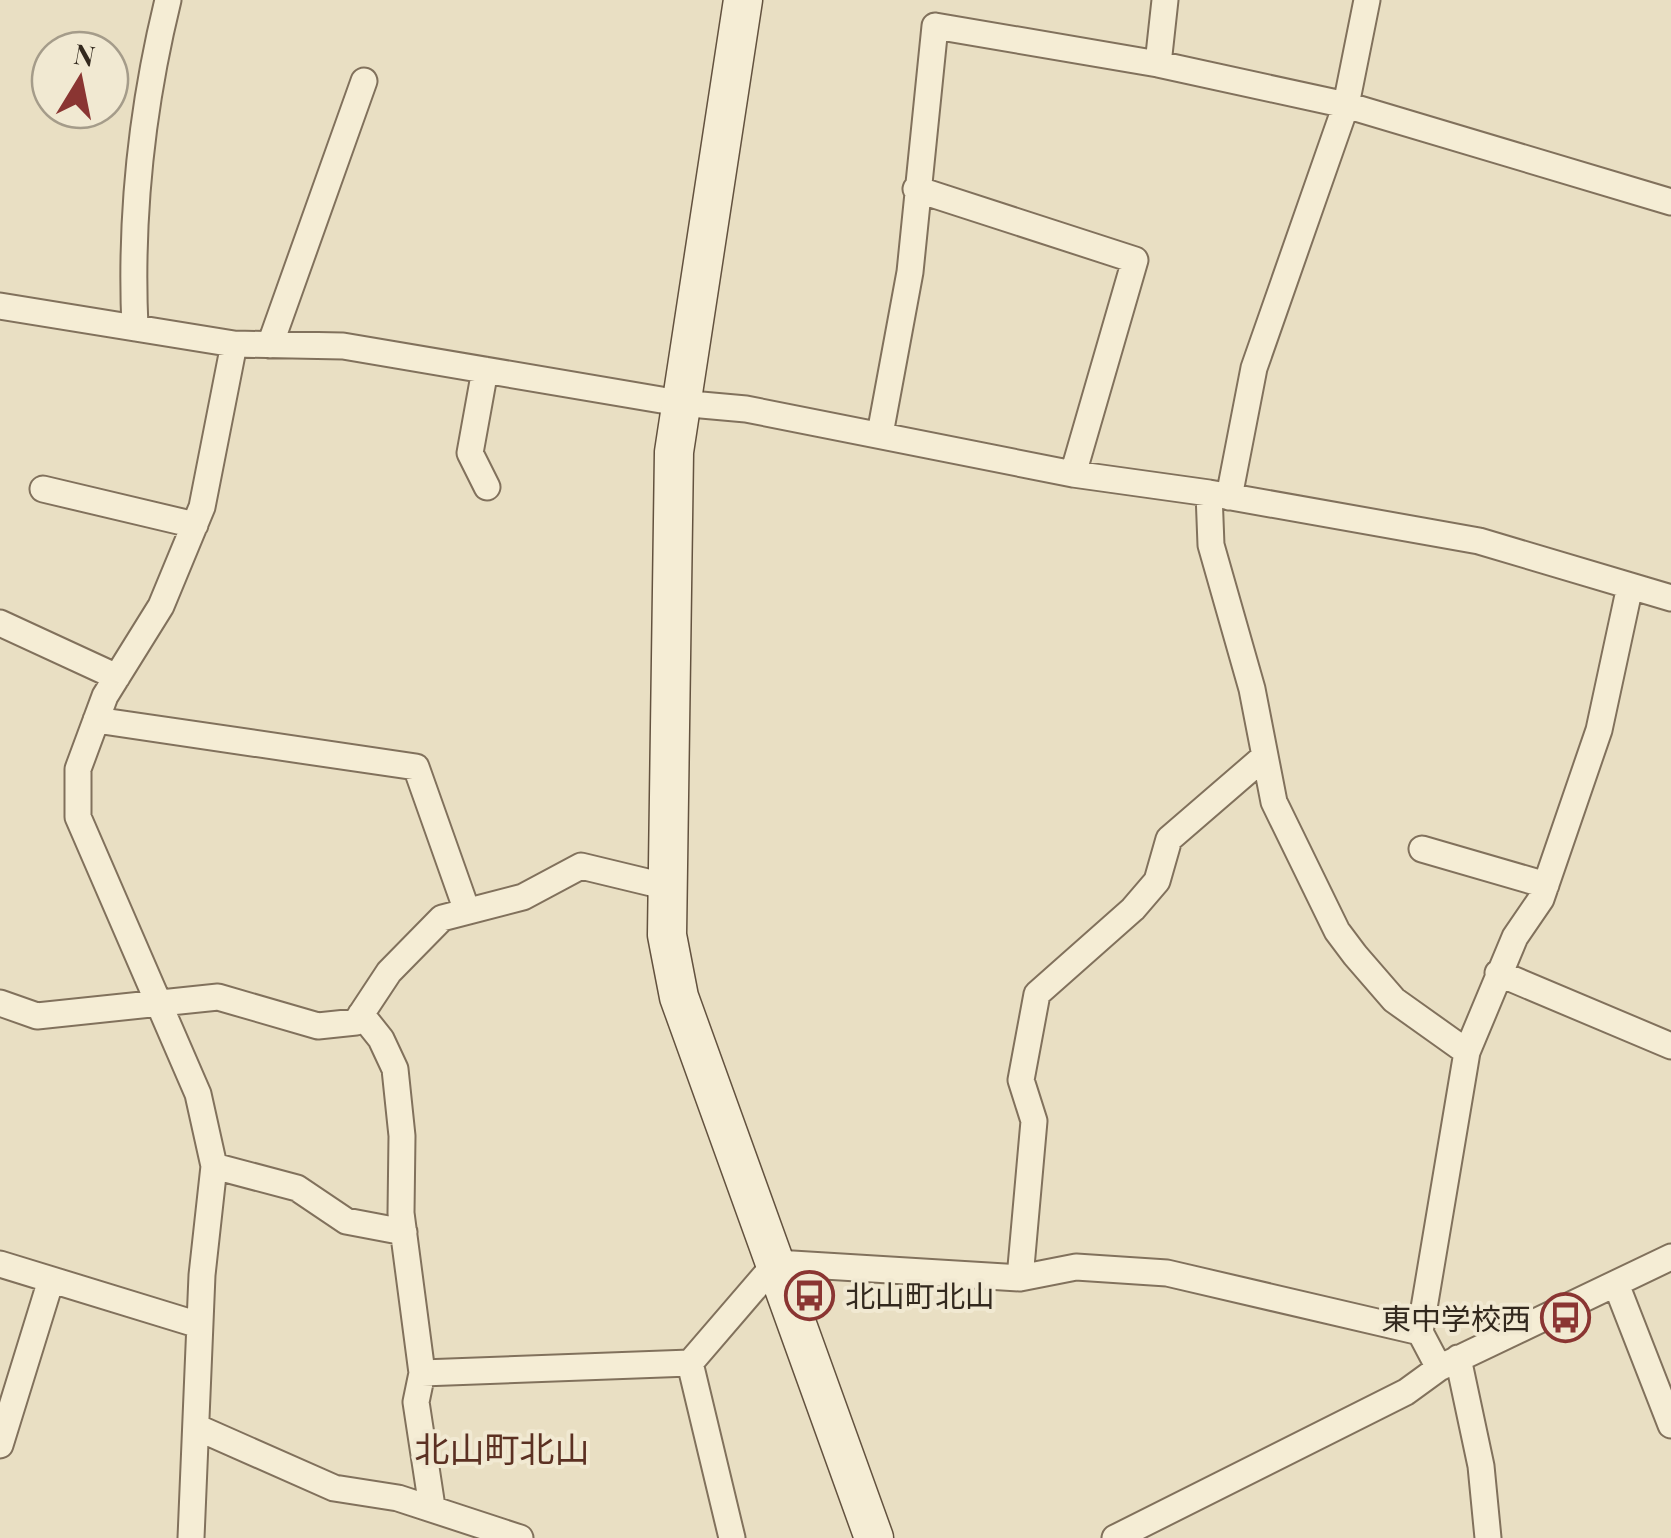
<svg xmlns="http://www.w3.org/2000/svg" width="1671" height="1538" font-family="'Playfair Display','Noto Sans JP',serif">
<rect width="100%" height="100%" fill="#e9dfc3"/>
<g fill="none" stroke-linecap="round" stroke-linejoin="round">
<defs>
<path id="street" d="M1158,64L1165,0
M916,189L1135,260L1073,474
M0,306L234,344L343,346L679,403L746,409L1073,474L1209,493L1479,541L1671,598
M135,328C130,219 142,106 168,0
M270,345L364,81
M485,370L470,453L487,487
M880,434L910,272L935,26L1158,64L1346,105L1671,202
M43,489L195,525
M1209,493L1211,545L1252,689L1274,802L1337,931L1355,955L1394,1000L1467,1052
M1229,497L1254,368L1346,105L1367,0
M0,623L117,677
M96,720L416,767L467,911
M1264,757L1169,839L1157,881L1133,909L1037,994L1021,1080L1034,1121L1020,1278L1076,1267L1167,1273L1420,1332
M1422,849L1546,885
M1498,973L1671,1046
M0,1003L37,1016L218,997L318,1026L356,1022L389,972L442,918L523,897L581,866L668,887
M361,1014L381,1039L395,1069L402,1136L401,1213L422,1373L416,1402L432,1507
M214,1166L297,1188L346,1221L404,1232
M0,1264L199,1325
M1616,1284L1671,1425
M1458,1358L1481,1466L1488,1538
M690,1363L732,1538
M1439,1368L1420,1332L1467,1052L1515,937L1541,899L1599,730L1630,586
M422,1373L690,1363L776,1263L1020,1278
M196,1427L334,1488L398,1498L520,1538
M0,1445L51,1280
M191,1538L202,1275L214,1166L198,1094L78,817V769L105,696L161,606L202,507L234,344
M1115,1538L1406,1392L1439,1368L1671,1257"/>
<path id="secondary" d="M743,0L674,452L667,935L679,997L874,1538"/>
</defs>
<use href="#street" stroke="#81715c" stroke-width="29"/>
<use href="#secondary" stroke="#63523f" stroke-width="41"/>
<use href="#street" stroke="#f5edd5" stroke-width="25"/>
<use href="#secondary" stroke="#f5edd5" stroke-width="38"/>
</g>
<defs>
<symbol id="bus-ring" viewBox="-11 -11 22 22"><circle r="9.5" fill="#f1e9d2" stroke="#8a3532" stroke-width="1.5"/><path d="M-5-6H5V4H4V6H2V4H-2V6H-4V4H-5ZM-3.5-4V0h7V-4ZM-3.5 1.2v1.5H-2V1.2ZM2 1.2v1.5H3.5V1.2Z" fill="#8a3532"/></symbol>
</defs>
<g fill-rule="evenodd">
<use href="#bus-ring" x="782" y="1268" width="55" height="55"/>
<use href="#bus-ring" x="1538" y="1290" width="55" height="55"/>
</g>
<g text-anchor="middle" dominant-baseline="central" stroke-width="8" stroke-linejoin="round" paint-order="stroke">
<g font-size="30" fill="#33291e" stroke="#f1e9d2" text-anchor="start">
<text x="845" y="1295">北山町北山</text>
<text x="1531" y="1318" text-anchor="end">東中学校西</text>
</g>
<g font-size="35" fill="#5b3022" stroke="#f1e9d2">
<text x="502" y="1447">北山町北山</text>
</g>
</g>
<g transform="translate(80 80) rotate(10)"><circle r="48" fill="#f1e9d2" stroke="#a59c8a" stroke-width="2.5"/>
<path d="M0-8L18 38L0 25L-18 38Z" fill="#8a3532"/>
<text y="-15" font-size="28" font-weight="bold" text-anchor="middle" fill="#33291e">N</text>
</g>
</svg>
